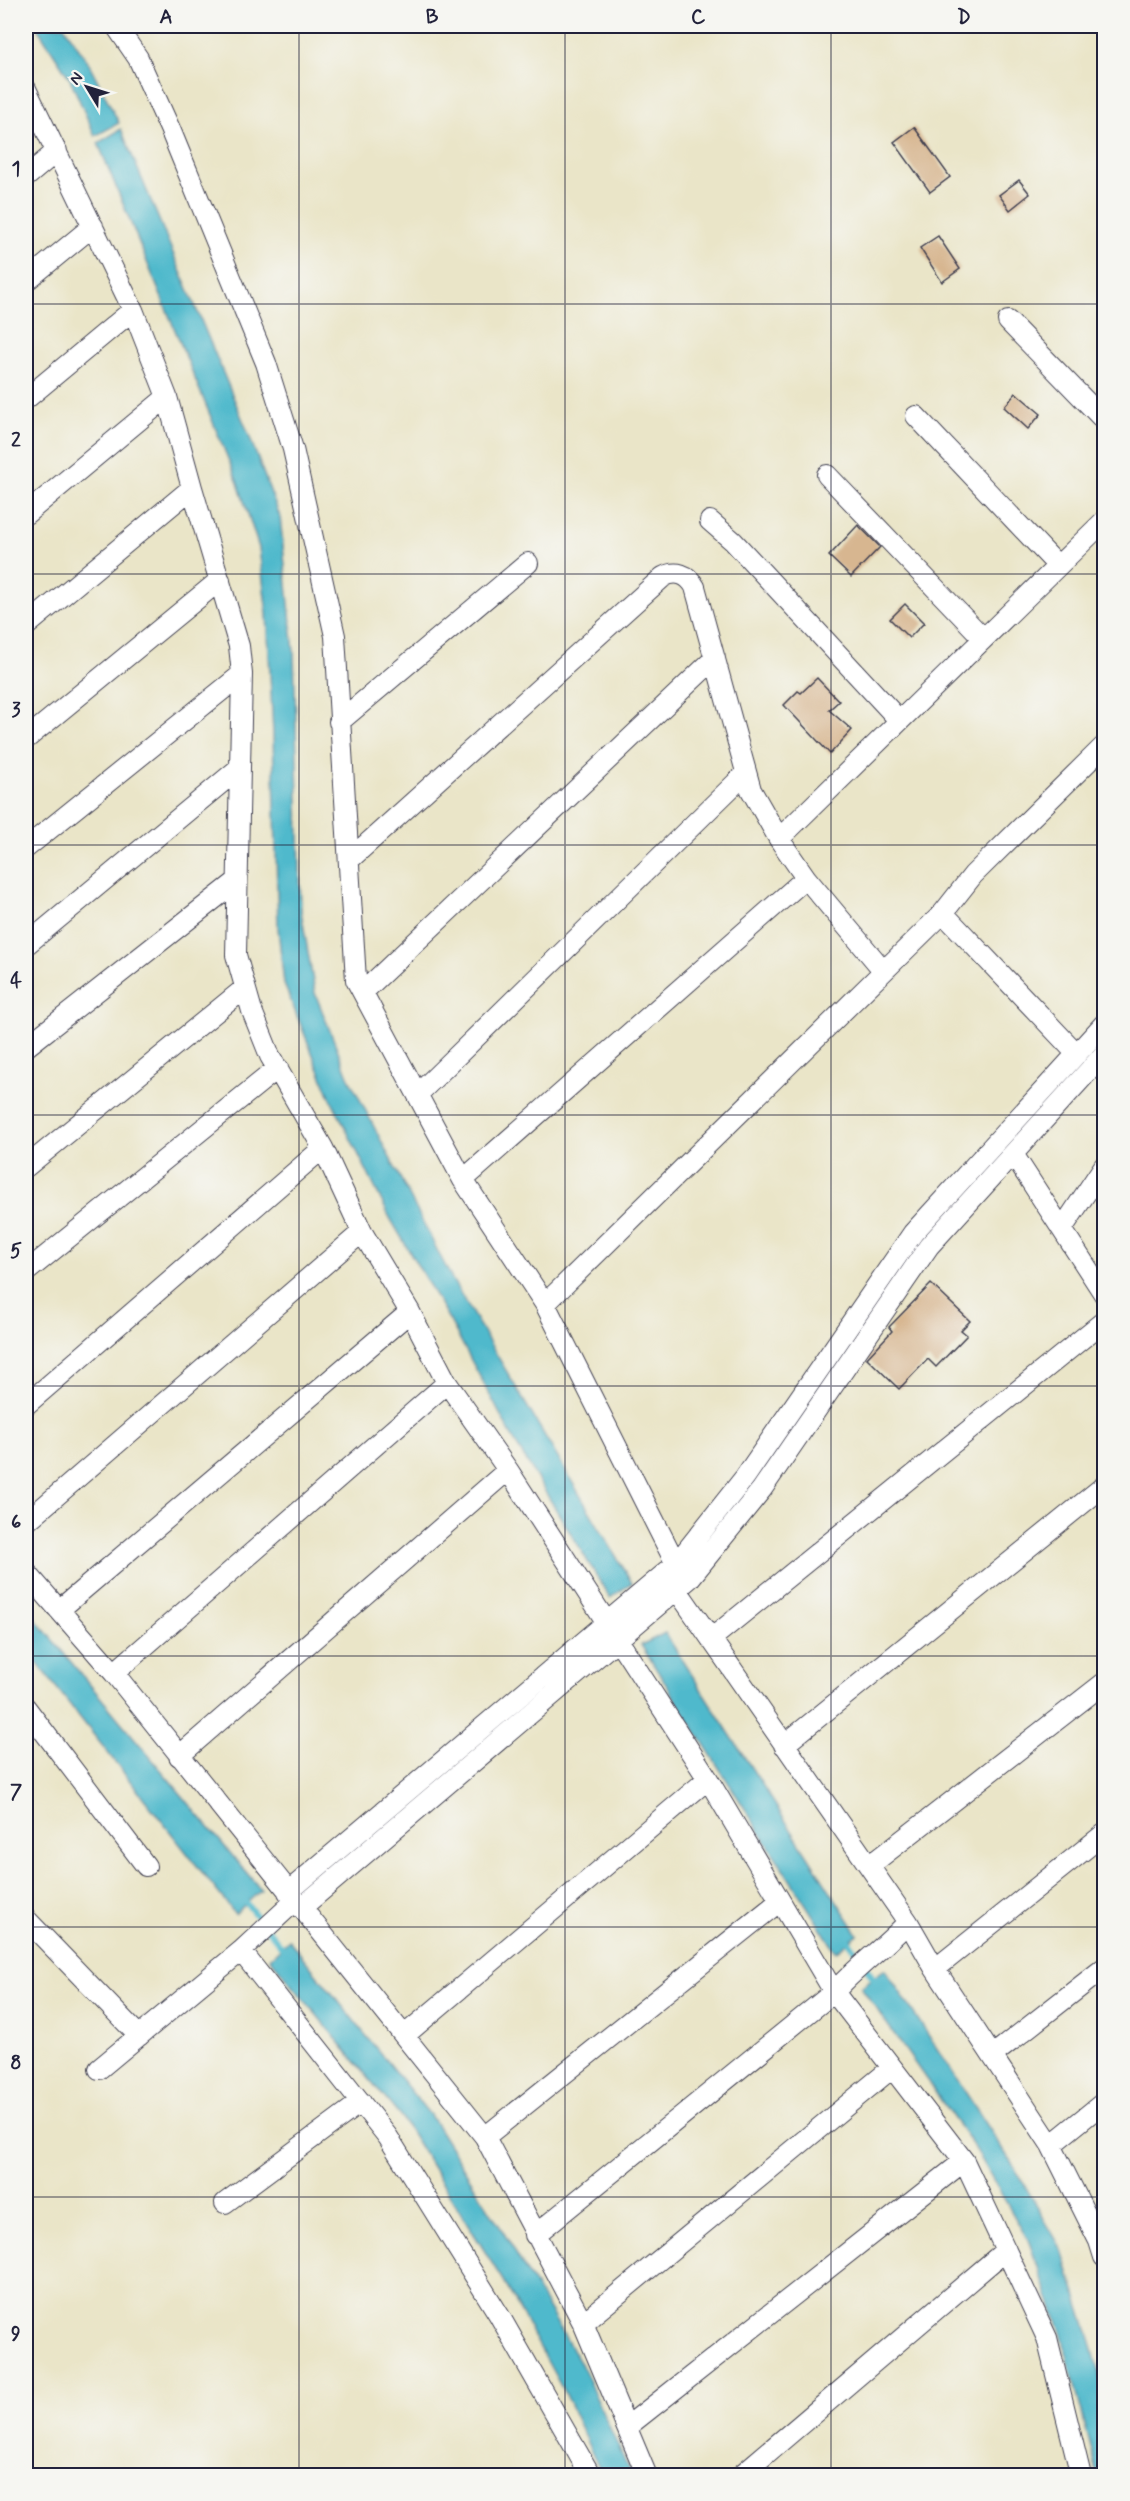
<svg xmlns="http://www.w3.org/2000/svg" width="1130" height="2501" font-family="Mynerve,sans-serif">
<rect width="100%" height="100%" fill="#f6f6f2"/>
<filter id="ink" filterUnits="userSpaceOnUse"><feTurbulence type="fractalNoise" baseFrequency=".0167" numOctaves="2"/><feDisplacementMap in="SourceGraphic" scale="12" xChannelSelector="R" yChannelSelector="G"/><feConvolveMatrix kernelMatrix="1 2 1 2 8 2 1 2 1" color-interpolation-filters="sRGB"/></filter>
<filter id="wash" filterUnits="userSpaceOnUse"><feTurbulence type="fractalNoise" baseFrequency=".008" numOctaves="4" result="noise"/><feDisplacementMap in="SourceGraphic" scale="24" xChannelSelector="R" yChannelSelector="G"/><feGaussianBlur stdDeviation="1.35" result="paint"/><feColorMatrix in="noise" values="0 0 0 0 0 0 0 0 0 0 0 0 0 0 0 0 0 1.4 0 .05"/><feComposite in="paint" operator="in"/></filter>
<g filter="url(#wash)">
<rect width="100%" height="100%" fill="#eae5c8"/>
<path fill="#4fb9cc" stroke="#386e84" stroke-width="1.5" d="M36,26H64L88,62L119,123L95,136L70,79Z
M121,129L247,430L280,517L294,652L301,911L315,993L348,1076L453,1281L632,1583L610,1598L516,1444L450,1321L390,1218L331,1099L284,984L278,928L273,734L267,614L259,548L238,483L98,143Z
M26,1608L261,1890L235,1914L26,1649Z
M665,1633L858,1934L836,1952L641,1645Z
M289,1940L430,2115L502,2230L581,2364L631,2475H602L563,2390L507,2287L403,2120L270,1958Z
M885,1969L1013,2165L1062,2250L1091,2342L1104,2394V2475H1098L1061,2332L1029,2242L976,2150L861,1987Z"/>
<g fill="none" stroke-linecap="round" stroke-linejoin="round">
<path stroke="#4fb9cc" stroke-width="6" d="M241,1897L286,1952
M846,1937L877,1984"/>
</g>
<g id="blocks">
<path fill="#d7b690" d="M914,127L950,177L930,192L894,142Z
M1019,180L1030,194L1010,210L999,195Z
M938,236L960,269L942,282L920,248Z
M1016,393L1041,414L1028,429L1004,407Z
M858,525L880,547L851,577L829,556Z
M905,604L924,623L909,638L890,619Z
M817,678L839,701L829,710L852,730L830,754L784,705L798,691L801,693Z
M931,1284L970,1321L961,1330L967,1335L936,1367L928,1359L899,1389L867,1358L892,1331L889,1327Z"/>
</g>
</g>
<g filter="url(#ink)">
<use href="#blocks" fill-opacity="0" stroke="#403f50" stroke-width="1.5"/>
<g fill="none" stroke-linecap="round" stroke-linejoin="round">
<defs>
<path id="minor" d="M116,26L138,58L170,129L266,363L293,449L335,636L356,980L463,1180L545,1304L676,1564
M26,89L133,310L167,397L192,488L239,646L242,674L236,955L252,1011L270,1056L323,1148L362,1232L410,1312L447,1383L508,1470L708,1779L834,1992L964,2161L1047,2338L1081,2476
M26,177L57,151
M26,281L93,226
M1008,321L1104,420
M26,399L133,310
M916,416L1058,566
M827,475L983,638
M26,514L167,397
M710,521L733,541L899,720
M26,626L192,488
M339,722L528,563
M26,739L220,580
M779,839L1104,521
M26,848L242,674
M349,860L663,577C676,570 688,574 695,587L751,790L779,839L806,878L883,970
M943,913L1077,1054
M26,945L238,769
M363,992L715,658
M26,1047L237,881
M418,1094L746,773
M1013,1154L1104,1294
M26,1167L245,988
M463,1180L806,878
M1062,1229L1104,1166
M26,1272L278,1068
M545,1304L943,913L973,875L1104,746
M26,1405L323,1148
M26,1522L362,1232
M26,1572L114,1673L485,2137L583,2323L647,2476
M677,1590L908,1922
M59,1610L410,1312
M711,1639L1104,1321
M114,1673L447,1383
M26,1708L146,1866
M784,1745L1104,1486
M179,1756L508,1470
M869,1866L1104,1683
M288,1892L676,1564L745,1477L913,1233L1104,1024
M301,1908L690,1578L762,1489L929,1246L1104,1054
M26,1919L139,2036
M241,1951L388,2137L499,2315L591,2476
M935,1969L1104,1834
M405,2035L708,1779
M993,2055L1104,1968
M99,2069L241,1951L295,1901
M485,2137L780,1901
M1051,2145L1104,2102
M225,2203L361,2102
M535,2235L834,1992C857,1966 885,1947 908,1922L935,1969L1051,2145L1099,2241L1104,2257
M583,2323L892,2068
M628,2426L964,2161
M740,2476L1006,2250"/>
</defs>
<use href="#minor" stroke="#403f50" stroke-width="22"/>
<use href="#minor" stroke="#fff" stroke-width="20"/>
</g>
</g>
<path fill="none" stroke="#22223b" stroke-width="1.5" stroke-opacity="0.55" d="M299,26V2476M565,26V2476M831,26V2476M26,304H1104M26,574H1104M26,845H1104M26,1115H1104M26,1386H1104M26,1656H1104M26,1927H1104M26,2197H1104"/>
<rect width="1130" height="2501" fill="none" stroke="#f6f6f2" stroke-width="66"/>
<g transform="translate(87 87) rotate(308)" stroke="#f6f6f2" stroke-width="4.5" paint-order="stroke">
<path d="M0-4.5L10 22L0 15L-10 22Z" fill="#22223b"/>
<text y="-9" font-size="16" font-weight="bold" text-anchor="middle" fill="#22223b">N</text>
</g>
<rect x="33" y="33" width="1064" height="2435" fill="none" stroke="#22223b" stroke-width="2"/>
<g font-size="20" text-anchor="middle" font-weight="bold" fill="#22223b">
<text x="166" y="23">A</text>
<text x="432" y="23">B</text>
<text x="698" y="23">C</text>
<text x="964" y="23">D</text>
<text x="16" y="175">1</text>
<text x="16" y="446">2</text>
<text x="16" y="716">3</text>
<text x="16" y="987">4</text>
<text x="16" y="1257">5</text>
<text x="16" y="1528">6</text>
<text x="16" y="1798">7</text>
<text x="16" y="2069">8</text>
<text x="16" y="2340">9</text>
</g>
</svg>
